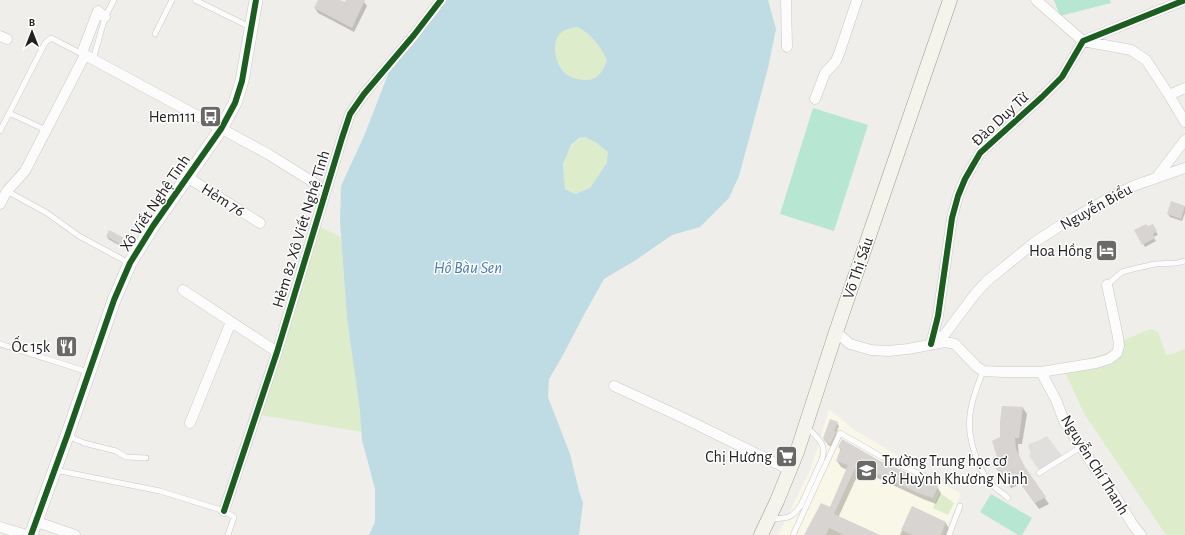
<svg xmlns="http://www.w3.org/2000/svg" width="1185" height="535" font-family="'Alegreya Sans',sans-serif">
<rect width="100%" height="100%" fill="#f0eeeb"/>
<path fill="#f8f7e8" d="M829,409L853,429L961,494L944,535H778L811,468Z"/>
<path fill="#ddeccb" d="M578,27C592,35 600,46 607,60C605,66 600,74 595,78C587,82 572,79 566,74C556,66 551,44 559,34C563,29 571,28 578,27Z
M585,137L598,143L608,152V163L590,188L575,194L565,189C564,181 562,170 564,163C567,151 573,140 585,137Z
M318,226L341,237L347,318L360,411L362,432L261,415Z
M1151,329L1158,332L1166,355L1172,354L1185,349V535H1166L1085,415L1062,366L1105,354L1113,349L1119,342Z
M940,493L954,503L948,515L933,508Z"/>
<path fill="#b7e6d2" d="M1054,0H1110L1111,3L1060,16Z
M813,108L868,125L834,231L780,214Z
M991,494L1032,518L1022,535H1018L980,512Z"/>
<path fill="#e0dfde" d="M1047,436L1062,456L1040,471L1029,456L1031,453L1028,446L1029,444L1040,440Z"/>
<path fill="#bfdbe3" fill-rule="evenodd" d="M447,0H768L776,29L768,68L739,176L729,198L700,227L672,235L636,260L604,279L585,313L563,355L549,379L548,397L570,454L579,491L583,503L579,535H369L375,522V489L362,440L360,411L347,318L340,222L341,186L364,136L389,72L403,52ZM578,27C592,35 600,46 607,60C605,66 601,74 595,78C587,82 572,79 566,74C556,66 551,45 559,35C563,29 571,28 578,27ZM585,137L597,143L608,152L607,163L590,188L575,194L565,189L563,164L571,145L579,138Z"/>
<path fill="#0003" d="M319,0H338L346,3L347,0H360L364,2L367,6L354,32L318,13L315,8Z
M1185,206V213L1182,221L1170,217L1168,214Z
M1152,225L1158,235L1153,237L1156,241L1145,247L1136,231L1148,228Z
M107,236L126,240L127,243L124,248L108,239Z
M1003,407L1023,408L1027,414L1022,444H1018L1019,457L1026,470L1049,504L1039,509L1021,484L1011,488L997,469L1003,466L1001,437Z
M837,423L839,426L836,434L837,436L832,447L828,445L824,438Z
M839,447L880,462L937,487L941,493L936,504L923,499L860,470L838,518L877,535H806L830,509L847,470L841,467L837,461L841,451Z
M912,508L946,523L949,529L947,535H900Z"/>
<path fill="#d7d4d2" d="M318,0H340L345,2L346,0H365L352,28L314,8Z
M1171,201L1185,206L1181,219L1167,214Z
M1146,224L1148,226L1153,224L1157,231L1153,234L1155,238L1142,245L1134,230Z
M109,230L126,239L123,246L106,236Z
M1002,406L1023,407L1019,438H1015L1016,449L1025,467L1046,497L1035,503L1016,478L1007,482L996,468L1002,465L997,457L992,441L1000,437V422Z
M830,419L838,422L834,431L836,432L830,444L825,442L823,438Z
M842,439L880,461L938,486L933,498L918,493L857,464L834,514L880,535H844L829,528L826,535H804L821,503L830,507L848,465L836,461L841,448L838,447Z
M912,506L946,522L941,535H913L901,530Z"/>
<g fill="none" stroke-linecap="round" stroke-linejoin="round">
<defs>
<path id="service" d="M195,0L250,27
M155,34L172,0
M93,60L105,17L114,0
M9,113L46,130
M0,131L45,43L51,38L84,55
M7,191L47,213L79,236L129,263
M1107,285L1122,272L1133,269L1155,264L1177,263L1185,261
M0,344L88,372
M983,371C978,385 971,400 970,415C967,436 977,468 991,484C996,489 1003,493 1008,498
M68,436L84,443L116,451L126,457L146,458
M55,470L160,491L224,511L234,517L228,535
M1039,473L1081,447
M770,519C786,518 791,520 801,505L822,459C827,443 817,438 807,427
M793,535L840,433L882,457L938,482
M949,535L960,506"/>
<path id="minor" d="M786,0L787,47
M1036,0L1083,41L1131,50L1146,60L1169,95L1185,122
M0,36L7,39
M85,55L268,154L313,182L325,192
M1169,95L1185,88
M815,99L825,73L836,61L839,54L857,0
M187,177L260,223
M1156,178L1185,140
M0,204L7,191L25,171L85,55L83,50L98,11L105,17
M183,290L277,352
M836,332L850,344L871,350L888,351L908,349L945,342L955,344L976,366L983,371L1003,372H1041L1096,363L1109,359L1117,353L1119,346L1118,337L1107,285
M934,342L945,334L975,294L987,281L1035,242L1061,225L1120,192L1136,185L1185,168
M931,344L938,316L952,218L958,196L965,179L980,153L1042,97L1062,77L1083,41L1185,0
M1041,372L1056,400L1064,421L1095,468L1114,494L1133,525L1141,535
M614,386L677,415L790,470
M190,423L231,322
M224,511L277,352L342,138L350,114L364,94L414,35L441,0
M37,522L75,535
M0,527L27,535"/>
<path id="tertiary" d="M31,535L67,436L114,300L130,263L153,226L221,129L235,103L242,81L256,0"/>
<path id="secondary" d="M761,535L777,501L797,452L836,332L950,0"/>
</defs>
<use href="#service" stroke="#c9c8c7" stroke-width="6"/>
<use href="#minor" stroke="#c9c8c7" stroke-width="11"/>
<use href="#tertiary" stroke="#c9c8c7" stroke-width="14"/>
<use href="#secondary" stroke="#999a82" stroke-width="15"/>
<use href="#service" stroke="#fdfcfc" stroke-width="5"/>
<use href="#minor" stroke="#fdfcfc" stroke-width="10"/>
<use href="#tertiary" stroke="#fdfcfc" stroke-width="13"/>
<use href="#secondary" stroke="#f4f4ed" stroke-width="14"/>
<defs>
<path id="cycleway" d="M931,344L938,316L952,218L958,196L965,179L980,153L1042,97L1062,77L1083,41L1185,0
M224,511L277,352L342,138L350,114L364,94L414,35L441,0
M31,535L67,436L114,300L130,263L153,226L221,129L235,103L242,81L256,0"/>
</defs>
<use href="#cycleway" stroke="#fff" stroke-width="8"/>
<use href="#cycleway" stroke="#1b5e20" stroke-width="6"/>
</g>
<defs>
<symbol id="bus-square" viewBox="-11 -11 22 22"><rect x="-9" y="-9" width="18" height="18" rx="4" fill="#6a6968" stroke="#fff"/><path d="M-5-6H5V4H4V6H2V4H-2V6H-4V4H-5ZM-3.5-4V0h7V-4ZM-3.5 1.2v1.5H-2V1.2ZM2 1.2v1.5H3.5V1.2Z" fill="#fff"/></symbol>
<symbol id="hotel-square" viewBox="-11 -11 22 22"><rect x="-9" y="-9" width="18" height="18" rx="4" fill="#6a6968" stroke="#fff"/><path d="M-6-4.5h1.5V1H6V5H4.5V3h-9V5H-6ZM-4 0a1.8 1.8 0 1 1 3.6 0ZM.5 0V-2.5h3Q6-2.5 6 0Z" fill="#fff"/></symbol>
<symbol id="restaurant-square" viewBox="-11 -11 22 22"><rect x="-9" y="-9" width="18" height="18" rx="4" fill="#6a6968" stroke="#fff"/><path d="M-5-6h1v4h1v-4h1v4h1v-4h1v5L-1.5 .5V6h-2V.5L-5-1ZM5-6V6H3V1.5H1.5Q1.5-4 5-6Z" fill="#fff"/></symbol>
<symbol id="supermarket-square" viewBox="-11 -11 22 22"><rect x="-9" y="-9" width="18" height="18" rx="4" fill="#6a6968" stroke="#fff"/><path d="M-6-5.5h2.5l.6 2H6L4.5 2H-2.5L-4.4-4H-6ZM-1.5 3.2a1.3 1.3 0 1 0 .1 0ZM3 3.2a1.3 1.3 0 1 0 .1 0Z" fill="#fff"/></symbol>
<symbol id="school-square" viewBox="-11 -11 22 22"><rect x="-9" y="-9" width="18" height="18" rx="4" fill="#6a6968" stroke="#fff"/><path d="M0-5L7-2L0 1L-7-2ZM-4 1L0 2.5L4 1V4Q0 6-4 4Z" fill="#fff"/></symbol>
</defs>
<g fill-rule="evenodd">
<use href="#bus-square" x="198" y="104" width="25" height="25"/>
<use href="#hotel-square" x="1094" y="238" width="25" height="25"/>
<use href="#restaurant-square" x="54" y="334" width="25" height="25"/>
<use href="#supermarket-square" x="774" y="444" width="25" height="25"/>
<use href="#school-square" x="854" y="458" width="25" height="25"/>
</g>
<g text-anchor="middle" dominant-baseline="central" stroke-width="3" stroke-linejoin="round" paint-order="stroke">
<g font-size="16" fill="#222" stroke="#fff" text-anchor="end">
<text x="196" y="117">Hem111</text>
<text x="1092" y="251">Hoa Hồng</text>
<text x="50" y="347">Ốc 15k</text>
<text x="772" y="457">Chị Hương</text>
<text x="882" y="461" text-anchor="start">Trường Trung học cơ<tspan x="882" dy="18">sở Huỳnh Khương Ninh</tspan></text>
</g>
<g font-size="16" fill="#222" stroke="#fff">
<text transform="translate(1000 119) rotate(-43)">Đào Duy Từ</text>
<text transform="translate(223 200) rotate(32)">Hẻm 76</text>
<text transform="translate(155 203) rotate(-56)">Xô Viết Nghệ Tĩnh</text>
<text transform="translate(1096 207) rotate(-29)">Nguyễn Biểu</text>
<text transform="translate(301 229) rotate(-73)">Hẻm 82 Xô Viết Nghệ Tĩnh</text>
<text transform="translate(858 268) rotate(-71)">Võ Thị Sáu</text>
<text transform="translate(1095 465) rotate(58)">Nguyễn Chí Thanh</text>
</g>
<g font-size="17" font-style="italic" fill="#4a7aab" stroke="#fff">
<text x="468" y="267">Hồ Bàu Sen</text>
</g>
</g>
<g transform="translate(32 32)" stroke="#ffffff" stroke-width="3" paint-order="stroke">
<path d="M0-3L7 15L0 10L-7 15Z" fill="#222222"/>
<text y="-6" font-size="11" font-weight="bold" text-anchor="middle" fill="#222222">B</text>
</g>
</svg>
